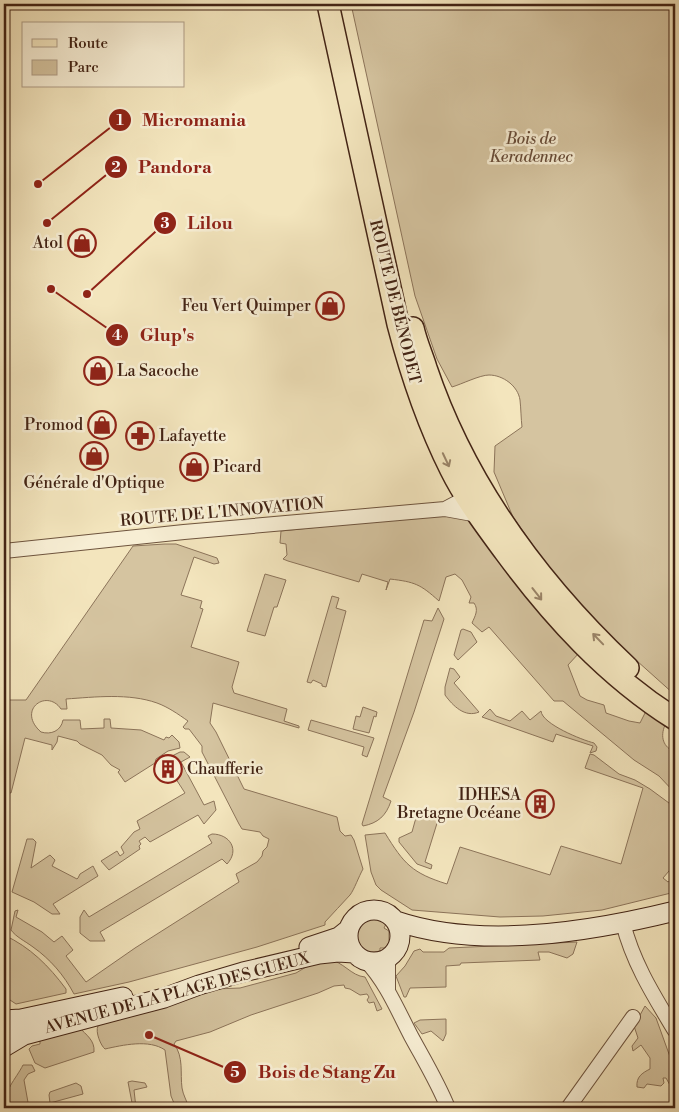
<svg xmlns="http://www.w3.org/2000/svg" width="679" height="1112" font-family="'Libre Bodoni',serif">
<rect width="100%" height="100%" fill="#f3e5bd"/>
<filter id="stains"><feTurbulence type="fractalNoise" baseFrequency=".004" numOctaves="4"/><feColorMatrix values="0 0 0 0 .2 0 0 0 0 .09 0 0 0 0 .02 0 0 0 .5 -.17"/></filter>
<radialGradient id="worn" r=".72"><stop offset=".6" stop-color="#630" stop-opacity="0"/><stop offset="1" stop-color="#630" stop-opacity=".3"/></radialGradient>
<path fill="#d5c4a0" stroke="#8c745a" d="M351,4H675V695L627,652L594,624L552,572L513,517L494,472L495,446L522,427C521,419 521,409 520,400C518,386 503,375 489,375C480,375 462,384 452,387L437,359L415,296Z
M444,514L466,516L579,653L568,665L580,696L587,700L604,705L606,713L629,721L640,723L646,711L665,725C660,737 663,747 675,752V793L659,776L634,760L563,701H554L489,627L482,632L472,623C475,616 479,610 474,603H469L471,597L462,580L455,574L446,577L439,601C420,584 415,582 390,579L386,590L388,582L362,574L359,582L288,561L283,559L287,555L286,544L280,543L281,531Z
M165,544H176L217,558L219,563L214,564L194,557L181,595L202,601L200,608L203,609L191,647L239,662L232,687L234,693L287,709L284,721L299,726V728L213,703L210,723L216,732L244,789L337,817L340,831L345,836L351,835L354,840L363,869C359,876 354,890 350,895C342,904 333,913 325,922V925L257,947L129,982L74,994C64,975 50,959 33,947C25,941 16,937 11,930L15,911L18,910L16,917L42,932L54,942L62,936L73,950L66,956L86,982L135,948L239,882L236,874L257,862L262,856L263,851L267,847L269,839L263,836L260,832L242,829L239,824L202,752V746L189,729H185L183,727L188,721C178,714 168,707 157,703C129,693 95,697 66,699L67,709H61C47,688 16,710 41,732C51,735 61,731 63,720H80L81,729L104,728V719H110L111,728L141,730L164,740L166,737L169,738L172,735L179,742L180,748L168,751L156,759L155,763L125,782L118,772L120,770L111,765L102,755L80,744L77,741L58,736L57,742L52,750V745L25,738L11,793L4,792V700H26L133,546Z
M265,574L286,580L277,607H274L265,636L247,631Z
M332,596L339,598L336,608L346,611L326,687L322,686V684L313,680L311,683L307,682Z
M438,608L444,619L414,712L383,797L391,801C386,816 378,823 363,826L362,824L424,620L432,621Z
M463,629L471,632L477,642L458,660L454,655L461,630Z
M450,668L454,669L460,677L454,683L479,712C465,718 453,706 445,695V687Z
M363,707L377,712L376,717L374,716L369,733L353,729L356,716L360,717Z
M490,709L496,716L510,721L522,711L530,720L541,711C542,724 582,740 594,743L597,747L596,751L590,753L593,746L556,734L553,742L482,717Z
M311,720L374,738L367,757L362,755L364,747L308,730Z
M180,752H184L190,757L181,762L204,805L214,801L216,810L204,824L198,815L150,842L145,837L139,841L141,844L139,846L140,849L109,870L101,861L117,851L120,856L124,853L121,847L134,832L140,829L137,821L185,793L174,776L177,773L168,758Z
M590,754L594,755L619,774L635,780L650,789L669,803L674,809L675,864L663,878L668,882L675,877V892L602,910L543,916L500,917L412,910L381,890L376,885L371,872L365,835L385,833C404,864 412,873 447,884L460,847L550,875L561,846L621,864L643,788L585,768Z
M417,814L438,820L425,862L432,865L431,869L417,864L399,842V838L412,832Z
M212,834C230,834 240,850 227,864L222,859L100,932L105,941H90L80,933V917L84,910L89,917L212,843L208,836Z
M27,839H33L36,842L31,868L50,855L55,860L52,866L77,879L78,878L80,874L93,866L98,876L53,904L60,914H52L34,902L12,892Z
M375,917L382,920L386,924L384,928L389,931V942L385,948H380V951C372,953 365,953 359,947L360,944L358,941H355L356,929L361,921L366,922L368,918Z
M4,935C30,947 49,966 66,989V993L16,1004L4,996Z
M577,942L573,954L567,958L549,952H538L540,960L461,963L460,965L446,966V987L410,988L406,997H404L396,976L405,966L414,951L420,949L423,952H444L449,948Z
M329,960C343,961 351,976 365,977L382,1009L377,1011L374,1002L369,1003L367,1000L369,997L367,994L360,995L350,989L345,988L344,985L334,986L318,993L251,1015L210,1032L176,1041L174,1044C184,1057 180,1073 182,1088C183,1095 187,1101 189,1108H176L171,1096L165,1050C149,1039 123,1045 105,1049C101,1046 95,1032 98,1026C98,1025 102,1021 103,1020L215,989L240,988L296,973L306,967Z
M645,1006L656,1018L669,1054L675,1068V1104L672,1098L675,1094L666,1078H663L664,1083L661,1086L647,1084L644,1088L637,1087C636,1077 642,1073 650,1069V1058L641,1045L633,1051L632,1046L638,1038L634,1026Z
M446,1019V1034L443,1041L431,1031L422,1034L414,1023L420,1020Z
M79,1027C86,1035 95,1040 94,1052L45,1068L35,1063L29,1049L32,1046L40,1044V1041L31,1042Z
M23,1065H32L35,1071L28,1074L24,1080L29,1108H6C2,1092 16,1079 23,1065Z
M132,1081L145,1083L147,1087L134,1090L136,1108H133L128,1082Z
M76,1083L81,1086L83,1094L50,1103L49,1095L50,1092Z"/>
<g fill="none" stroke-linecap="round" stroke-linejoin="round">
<defs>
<path id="street" d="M475,500H462L445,509L478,515
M4,551L184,532L445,509
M623,923C633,963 654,996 675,1031
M366,961C386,982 398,1011 411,1036C424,1060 438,1083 448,1108
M388,991V964L390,957
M4,1031L32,1024
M568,1108L633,1017"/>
<path id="secondary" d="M348 936a26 26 0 1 1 52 0a26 26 0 1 1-52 0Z
M396,921C481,950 590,932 675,911
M309,947L339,937L349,929
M4,1020L21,1019L123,997
M4,1047L24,1035L164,998L199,985L243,972L319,954L338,952L354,953"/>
<path id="primary" d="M328,4L398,324C411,374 428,424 451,470C466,500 486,526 505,552C553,617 607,676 675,719
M413,328C416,342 422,355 426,368C465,484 540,585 628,668"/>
</defs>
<use href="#street" stroke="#6e543e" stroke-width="16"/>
<use href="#secondary" stroke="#422314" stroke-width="21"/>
<use href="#primary" stroke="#422314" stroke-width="24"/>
<use href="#street" stroke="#f7eed4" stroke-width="14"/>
<use href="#secondary" stroke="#f7eed4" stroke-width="19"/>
<use href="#primary" stroke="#f3e5bd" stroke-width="21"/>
</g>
<defs><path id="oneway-shaft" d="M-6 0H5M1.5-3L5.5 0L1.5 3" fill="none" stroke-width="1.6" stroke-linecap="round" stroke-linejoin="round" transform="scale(1.25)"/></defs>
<g stroke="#9a8468">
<use href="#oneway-shaft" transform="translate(446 460) rotate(65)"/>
<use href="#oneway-shaft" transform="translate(537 594) rotate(52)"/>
<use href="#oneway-shaft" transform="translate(598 639) rotate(-134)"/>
</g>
<defs>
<symbol id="shop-ring" viewBox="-11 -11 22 22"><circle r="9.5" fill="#f7eed4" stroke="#8f2418" stroke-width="1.5"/><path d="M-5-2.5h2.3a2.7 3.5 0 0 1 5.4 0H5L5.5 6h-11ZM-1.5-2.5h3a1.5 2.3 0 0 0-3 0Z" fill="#8f2418"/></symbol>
<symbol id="pharmacy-ring" viewBox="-11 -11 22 22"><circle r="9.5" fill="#f7eed4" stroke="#8f2418" stroke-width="1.5"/><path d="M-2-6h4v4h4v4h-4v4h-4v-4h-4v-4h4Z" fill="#8f2418"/></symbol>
<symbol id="building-ring" viewBox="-11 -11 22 22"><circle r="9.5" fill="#f7eed4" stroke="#8f2418" stroke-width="1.5"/><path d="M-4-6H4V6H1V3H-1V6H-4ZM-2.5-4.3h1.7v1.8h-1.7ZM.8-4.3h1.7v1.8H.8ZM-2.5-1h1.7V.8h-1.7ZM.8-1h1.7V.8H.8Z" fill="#8f2418"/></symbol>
</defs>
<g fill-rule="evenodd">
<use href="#shop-ring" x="66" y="227" width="32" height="32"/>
<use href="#shop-ring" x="314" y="290" width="32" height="32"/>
<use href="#shop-ring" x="82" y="355" width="32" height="32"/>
<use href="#shop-ring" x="86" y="409" width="32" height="32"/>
<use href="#pharmacy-ring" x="124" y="420" width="32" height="32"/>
<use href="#shop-ring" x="78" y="440" width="32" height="32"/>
<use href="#shop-ring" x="178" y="451" width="32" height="32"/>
<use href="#building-ring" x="152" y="753" width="32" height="32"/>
<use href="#building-ring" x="524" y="788" width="32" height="32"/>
</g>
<g text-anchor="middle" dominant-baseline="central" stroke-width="5" stroke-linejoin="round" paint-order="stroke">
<g font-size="16" font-style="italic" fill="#674b37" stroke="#f7eed4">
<text x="531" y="139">Bois de<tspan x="531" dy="18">Keradennec</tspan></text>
</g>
<g font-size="16" fill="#422314" stroke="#f7eed4" text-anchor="end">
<text x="63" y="243">Atol</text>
<text x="311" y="306">Feu Vert Quimper</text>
<text x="117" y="371" text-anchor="start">La Sacoche</text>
<text x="83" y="425">Promod</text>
<text x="159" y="436" text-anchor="start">Lafayette</text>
<text x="213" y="467" text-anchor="start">Picard</text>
<text x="94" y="483" text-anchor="middle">Générale d'Optique</text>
<text x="187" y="769" text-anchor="start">Chaufferie</text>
<text x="521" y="795">IDHESA<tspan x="521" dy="18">Bretagne Océane</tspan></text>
</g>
<g font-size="16" fill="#422314" stroke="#f7eed4">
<text transform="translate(395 302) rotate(76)">ROUTE DE BÉNODET</text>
<text transform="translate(222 512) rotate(-5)">ROUTE DE L'INNOVATION</text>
<text transform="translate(177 993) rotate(-15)">AVENUE DE LA PLAGE DES GUEUX</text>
</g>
</g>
<path fill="none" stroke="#8f2418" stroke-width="2" d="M38 184L120 120M47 223L116 167M87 294L165 223M51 289L117 335M149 1035L235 1072"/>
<g fill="#8f2418" stroke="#f7eed4" stroke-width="2">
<circle cx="38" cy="184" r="5"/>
<circle cx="47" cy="223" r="5"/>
<circle cx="87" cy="294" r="5"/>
<circle cx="51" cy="289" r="5"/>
<circle cx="149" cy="1035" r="5"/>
<circle cx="120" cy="120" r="12"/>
<circle cx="116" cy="167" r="12"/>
<circle cx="165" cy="223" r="12"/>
<circle cx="117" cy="335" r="12"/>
<circle cx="235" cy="1072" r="12"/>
</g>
<g font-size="15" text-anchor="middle" font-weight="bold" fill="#fff">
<text x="120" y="125">1</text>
<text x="116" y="172">2</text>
<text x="165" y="228">3</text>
<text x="117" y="340">4</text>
<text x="235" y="1077">5</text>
</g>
<g font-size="18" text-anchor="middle" font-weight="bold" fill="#8f2418" stroke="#f7eed4" stroke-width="5" stroke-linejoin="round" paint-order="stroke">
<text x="194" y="126">Micromania</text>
<text x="175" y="173">Pandora</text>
<text x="210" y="229">Lilou</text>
<text x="167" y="341">Glup's</text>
<text x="327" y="1078">Bois de Stang Zu</text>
</g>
<rect width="679" height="1112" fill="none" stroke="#f3e5bd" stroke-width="20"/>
<rect x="5" y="5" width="669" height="1102" fill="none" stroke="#422314" stroke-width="2.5"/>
<rect x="10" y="10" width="659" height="1092" fill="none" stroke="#422314"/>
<rect x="22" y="22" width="162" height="65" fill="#f7eed4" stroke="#af9d87"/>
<rect x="32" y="39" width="25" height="8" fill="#f3e5bd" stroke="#af9d87"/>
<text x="68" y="48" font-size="15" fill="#422314">Route</text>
<rect x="32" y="60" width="25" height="15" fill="#d5c4a0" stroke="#af9d87"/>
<text x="68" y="72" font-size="15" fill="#422314">Parc</text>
<rect width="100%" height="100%" filter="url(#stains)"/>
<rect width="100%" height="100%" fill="url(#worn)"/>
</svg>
